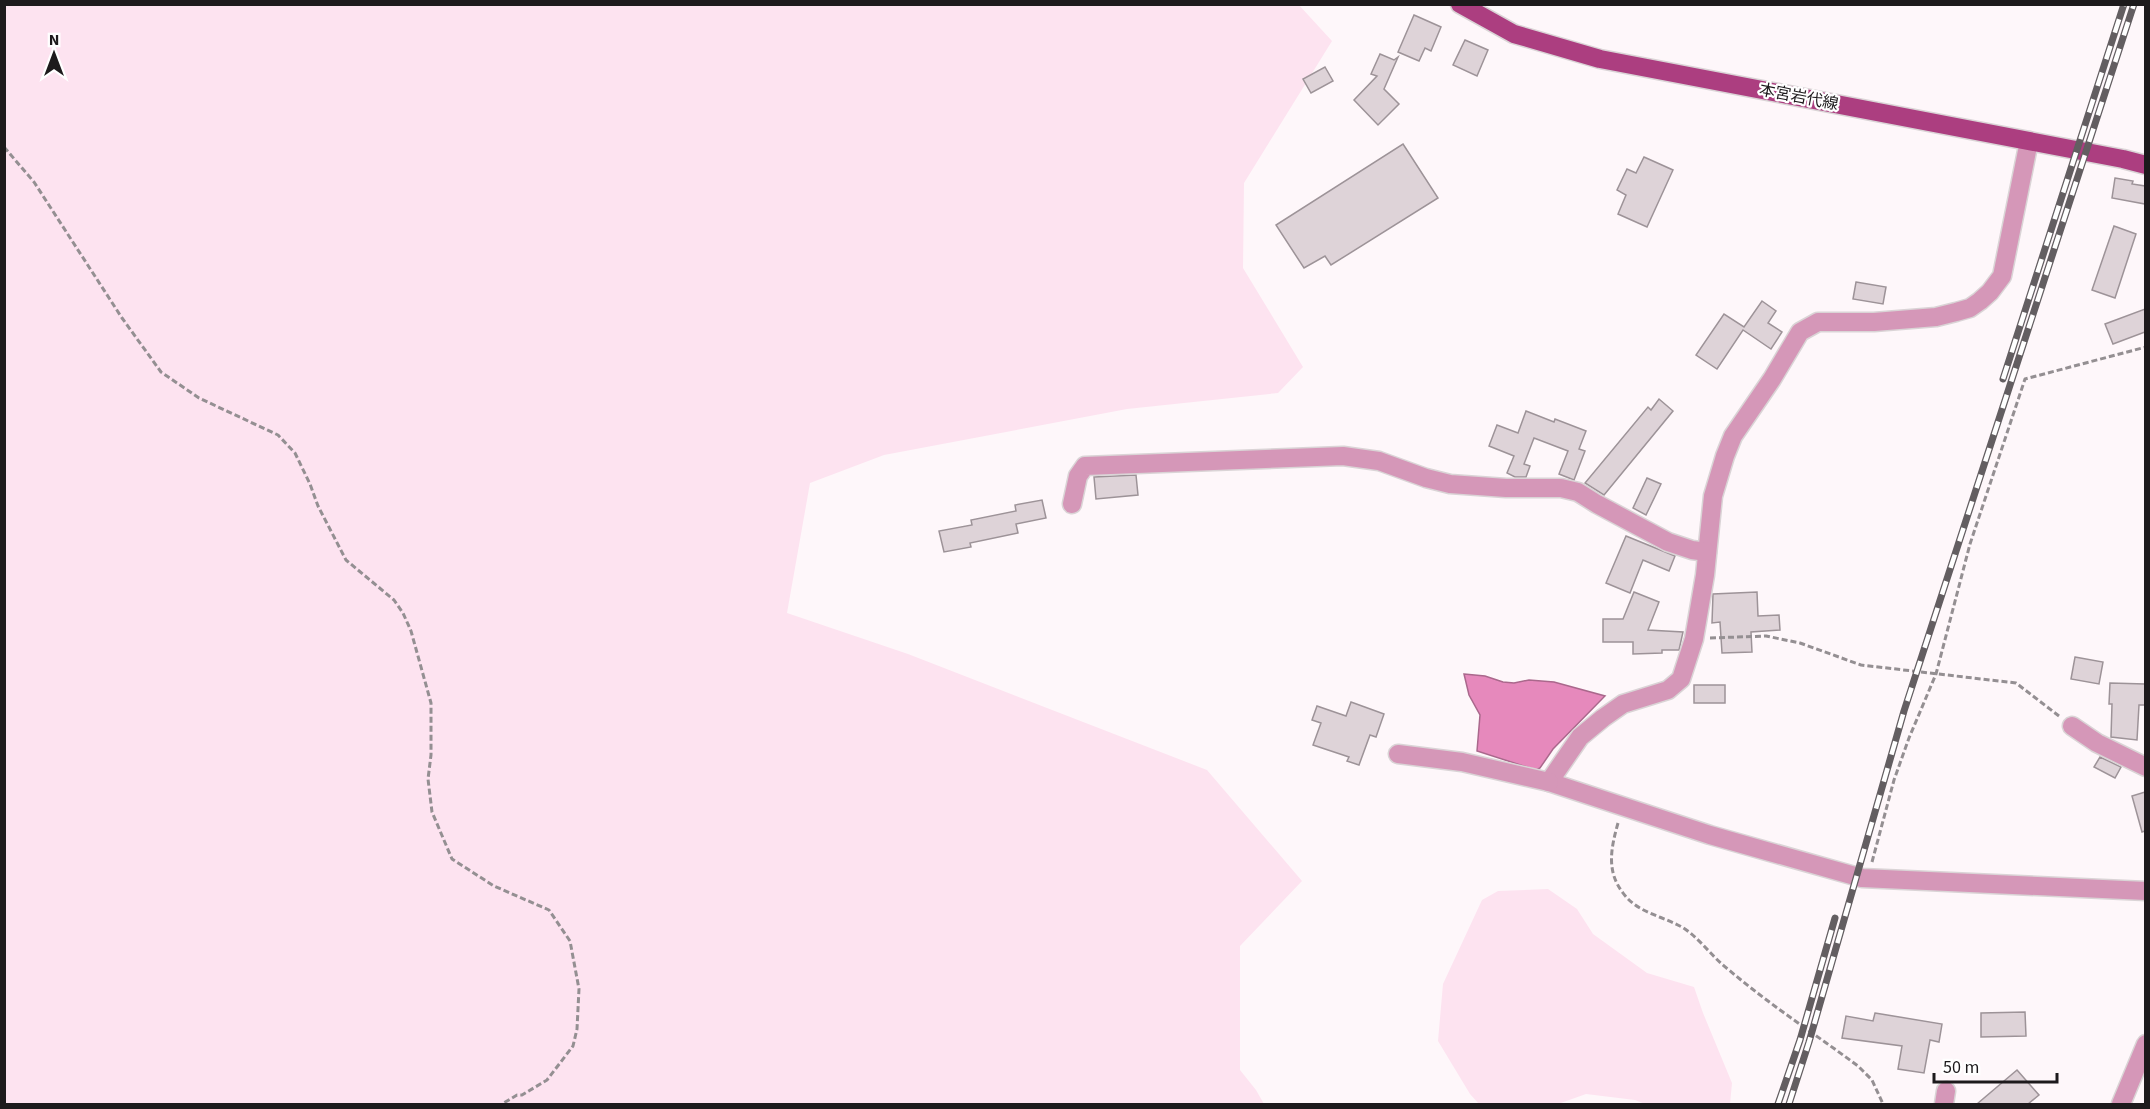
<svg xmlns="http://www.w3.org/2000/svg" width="2150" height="1109" font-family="'Source Sans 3','Noto Sans JP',sans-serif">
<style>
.green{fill:#fde3f0}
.water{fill:#e689bc;stroke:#aa688c;stroke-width:1.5}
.building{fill:#ded3d8;stroke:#9d9398;stroke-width:1.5}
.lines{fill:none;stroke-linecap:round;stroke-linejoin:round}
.minor-casing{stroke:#dad4d6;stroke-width:21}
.major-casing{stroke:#dad4d6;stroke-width:21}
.path{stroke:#948f92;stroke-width:3;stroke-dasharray:6 3;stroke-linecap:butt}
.minor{stroke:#d597b8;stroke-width:18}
.major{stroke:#ac3e80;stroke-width:18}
.rail-casing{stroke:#635e61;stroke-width:7}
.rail{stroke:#fff;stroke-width:4.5;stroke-dasharray:14;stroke-linecap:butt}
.labels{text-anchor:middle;stroke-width:4.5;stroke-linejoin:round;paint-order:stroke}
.street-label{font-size:16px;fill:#1d1a1c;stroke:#fff}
</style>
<rect width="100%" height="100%" fill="#fef7fa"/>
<!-- green -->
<g class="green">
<polygon points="1298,4 1332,41 1244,183 1243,268 1303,367 1278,393 1127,409 884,455 810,483 787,613 908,654 1207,770 1302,881 1240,946 1240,1070 1256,1090 1264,1104 5,1104 5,5"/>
<polygon points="1548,889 1577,909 1593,934 1647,973 1694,987 1703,1013 1732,1083 1730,1104 1645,1104 1635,1100 1586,1094 1558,1104 1479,1104 1470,1094 1438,1041 1443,984 1482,900 1498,891"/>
</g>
<!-- water -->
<polygon class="water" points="1464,674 1485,676 1503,682 1514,683 1529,680 1554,682 1605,696 1553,749 1540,768 1536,770 1477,751 1480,715 1469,695"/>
<!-- building -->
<g class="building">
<polygon points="1414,15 1441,27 1431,51 1425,48 1419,61 1398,52"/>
<polygon points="1465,40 1488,50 1477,76 1453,65"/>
<polygon points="1380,54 1394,60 1398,57 1384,89 1399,104 1378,125 1354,100 1377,76 1371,74"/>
<polygon points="1325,67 1333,81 1311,93 1303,79"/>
<polygon points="1403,144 1438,198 1331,265 1325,256 1304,268 1276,225"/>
<polygon points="1644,157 1673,170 1647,227 1618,214 1626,195 1617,190 1627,169 1636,173"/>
<polygon points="2115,178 2133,181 2132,184 2145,186 2145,204 2112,198"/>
<polygon points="2114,226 2136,234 2115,298 2092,290"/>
<polygon points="1856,282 1886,287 1883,304 1853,299"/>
<polygon points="1762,301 1776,311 1768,323 1782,332 1771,349 1743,330 1717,369 1696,355 1724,314 1744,327"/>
<polygon points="2145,309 2145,332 2113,344 2105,324"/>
<polygon points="1659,399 1673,411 1604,495 1585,483 1648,407 1651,410"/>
<polygon points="1526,411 1554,422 1555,419 1586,431 1579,449 1585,451 1574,480 1559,474 1568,451 1534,438 1524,464 1530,466 1526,477 1515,477 1507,473 1514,456 1489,446 1497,425 1518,433"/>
<polygon points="1136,475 1138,495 1096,499 1094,477"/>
<polygon points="1647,478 1661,484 1646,515 1633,508"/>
<polygon points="1042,500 1046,518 1016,524 1018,533 970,543 971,547 944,552 939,531 972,525 971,520 1016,511 1015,505"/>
<polygon points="1626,536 1675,556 1669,571 1643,560 1630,593 1606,583"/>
<polygon points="1634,592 1659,602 1648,630 1683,632 1679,650 1662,650 1662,653 1633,654 1633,642 1603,642 1603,619 1623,619"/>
<polygon points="1757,592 1758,616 1779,615 1780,630 1751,632 1752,652 1722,653 1720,622 1712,623 1713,594"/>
<polygon points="2075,657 2103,662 2099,684 2071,679"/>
<polygon points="2110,683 2145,684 2145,705 2139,705 2137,740 2111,737 2112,704 2109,704"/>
<rect x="1694" y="685" width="31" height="18"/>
<polygon points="1351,702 1384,714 1376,737 1370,735 1359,765 1347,761 1349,757 1313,745 1321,723 1312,720 1317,706 1346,716"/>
<polygon points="2100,757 2121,767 2115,778 2094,767"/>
<polygon points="2145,792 2145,831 2142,832 2132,796"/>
<polygon points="2025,1012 2026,1036 1981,1037 1981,1013"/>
<polygon points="1875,1013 1942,1024 1939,1042 1930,1040 1924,1073 1898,1069 1902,1046 1842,1038 1846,1016 1873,1021"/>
<polygon points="2017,1070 2039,1095 2028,1104 1977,1104"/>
</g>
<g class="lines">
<defs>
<g id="minor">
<polyline points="2029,141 2002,276 1990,292 1980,301 1970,308 1956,312 1936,317 1874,322 1818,322 1800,332 1772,379 1733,436 1725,456 1713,496 1705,575 1694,639 1681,679 1668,690 1623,704 1603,718 1580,737 1549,782 1710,835 1862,878 2146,891"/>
<polyline points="1072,504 1078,476 1085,466 1343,456 1379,461 1426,478 1450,484 1506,488 1561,488 1578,492 1597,504 1668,542 1692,550 1707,552"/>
<polyline points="2072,726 2097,743 2146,767"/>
<polyline points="1398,754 1462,762 1549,782"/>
<polyline points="1944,1104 1946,1091"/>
<polyline points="2121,1104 2146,1044"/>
</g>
<polyline id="major" points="1460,4 1514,34 1600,59 2123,159 2146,165"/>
</defs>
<!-- minor casing -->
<use href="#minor" class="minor-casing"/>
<!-- major casing -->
<use href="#major" class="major-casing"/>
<!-- path -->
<g class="path">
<polyline points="4,147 34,182 122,318 161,372 199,398 278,435 295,453 310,484 318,506 346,560 394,600 403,613 411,631 431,703 431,755 428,779 432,812 452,859 494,886 549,910 570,941 579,989 577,1029 573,1046 547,1080 522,1095 517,1095 502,1104"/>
<polyline points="1710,638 1766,636 1800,643 1861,665 2016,683 2059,716"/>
<path d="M1618,823C1611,848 1606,871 1623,893C1638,914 1665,916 1685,929C1702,941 1713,958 1729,970C1770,1005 1815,1034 1858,1066L1872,1080L1883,1104"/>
<polyline points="1872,862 1894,780 1909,738 1936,674 1970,544 2025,379 2146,347"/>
</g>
<!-- minor -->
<use href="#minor" class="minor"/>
<!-- major -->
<use href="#major" class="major"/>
<defs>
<g id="rail">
<polyline points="2003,379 2124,4"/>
<polyline points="1778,1104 1800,1040 1835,918"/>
<polyline points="1789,1104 1809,1042 1904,711 2134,4"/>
</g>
</defs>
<!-- rail casing -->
<use href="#rail" class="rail-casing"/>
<!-- rail -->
<use href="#rail" class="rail"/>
</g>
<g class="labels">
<!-- street labels -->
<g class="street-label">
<text transform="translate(1799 96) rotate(11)" y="6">本宮岩代線</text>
</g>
</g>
<!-- border -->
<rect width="2150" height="1109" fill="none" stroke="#1d1a1c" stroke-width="12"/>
<!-- north arrow -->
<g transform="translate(54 54)" stroke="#ffffff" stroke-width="4.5" paint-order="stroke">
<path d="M0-4.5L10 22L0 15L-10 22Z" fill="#1d1a1c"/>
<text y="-9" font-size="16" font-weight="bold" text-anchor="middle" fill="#1d1a1c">N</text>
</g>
<!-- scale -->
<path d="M1934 1073v9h123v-9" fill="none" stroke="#1d1a1c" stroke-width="3"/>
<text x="1943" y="1073" font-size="18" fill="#1d1a1c" stroke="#ffffff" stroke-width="4.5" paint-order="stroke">50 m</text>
</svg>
